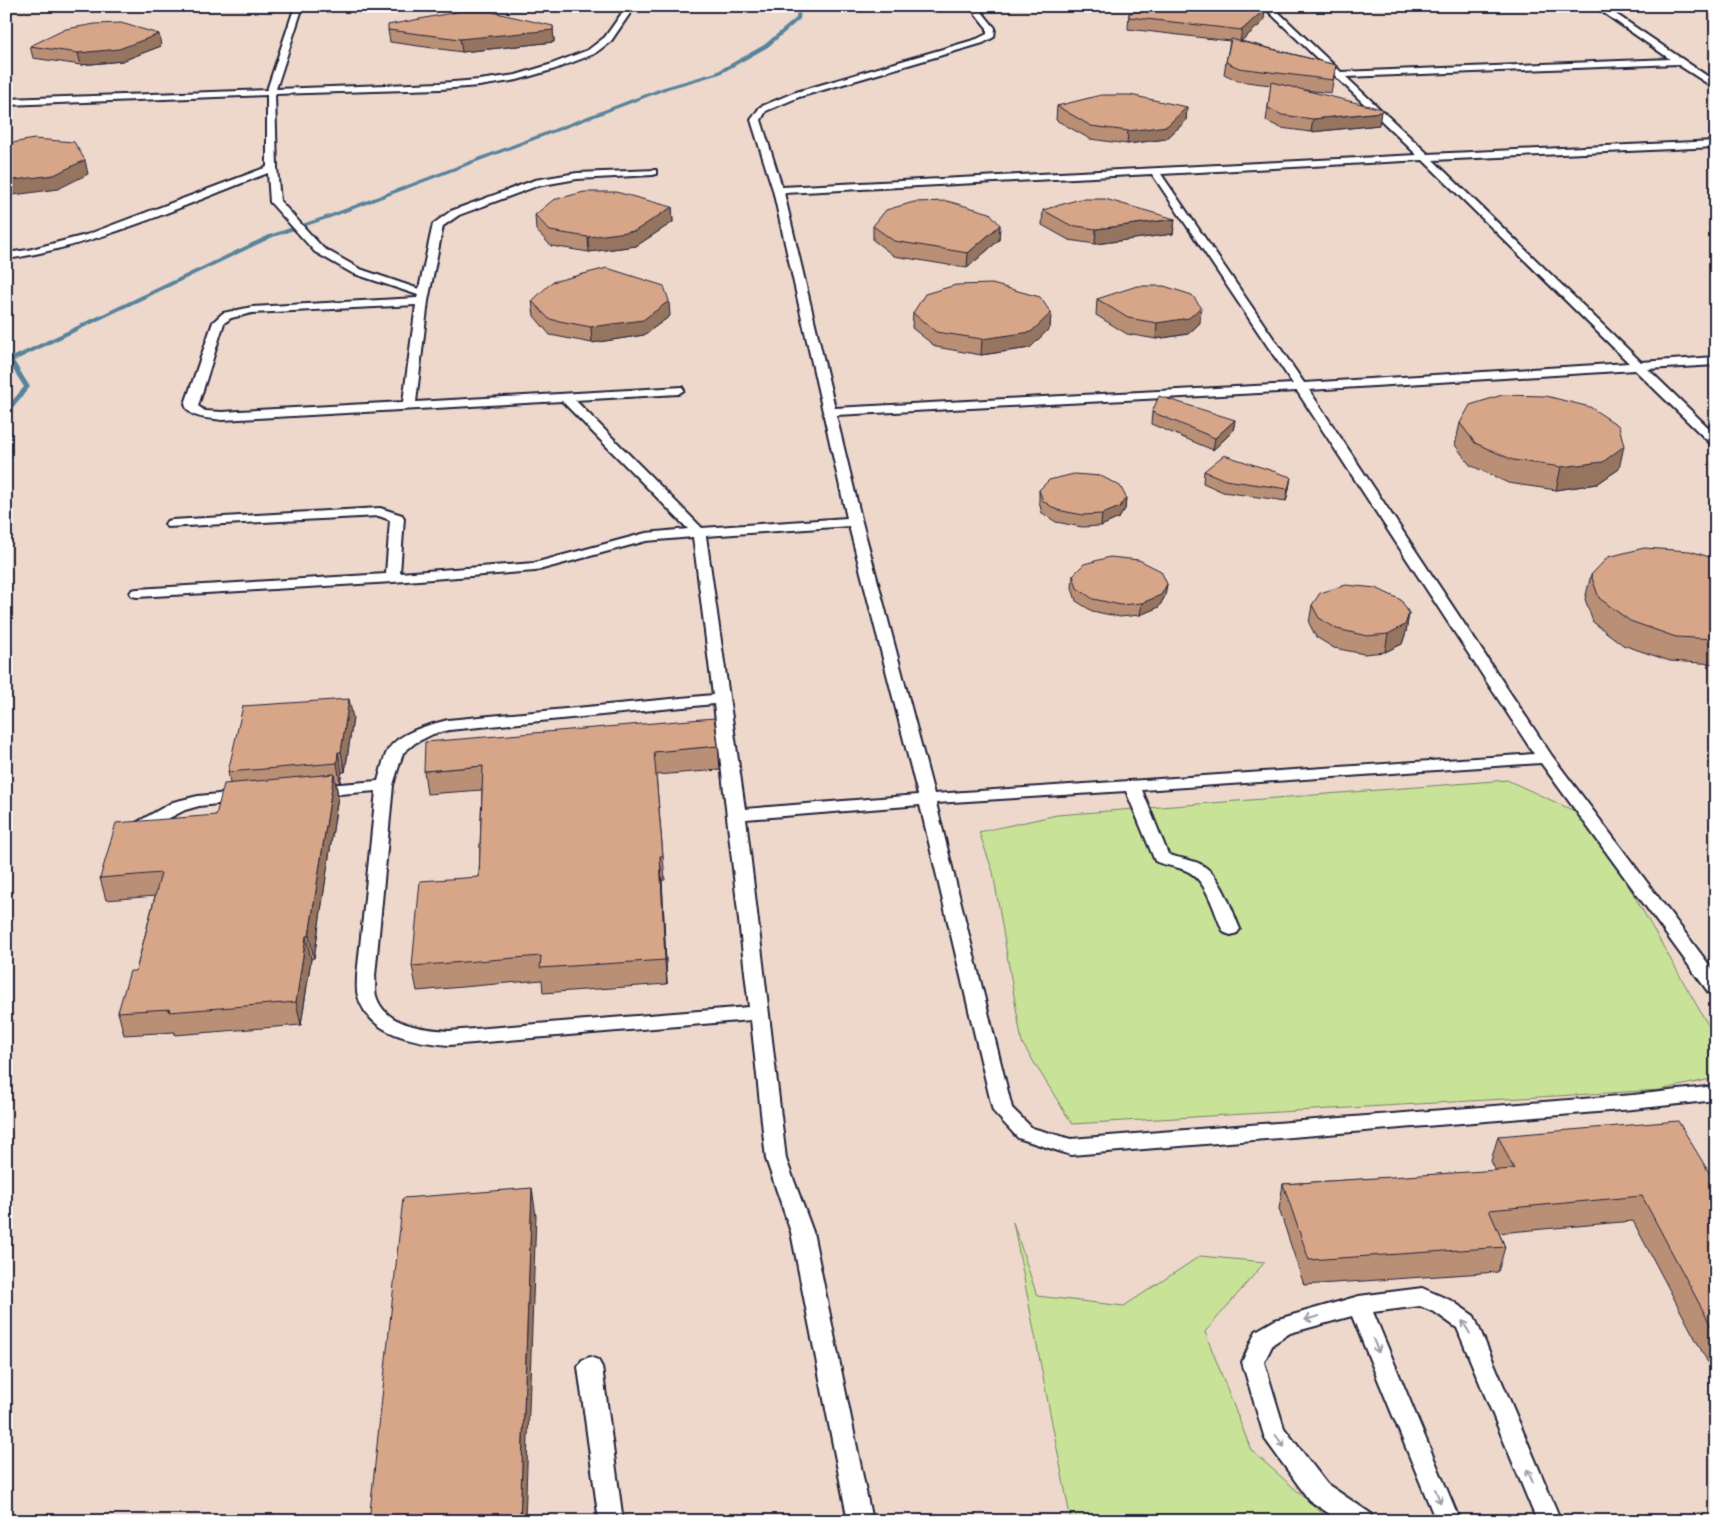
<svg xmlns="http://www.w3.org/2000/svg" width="1722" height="1527" font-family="Mynerve,sans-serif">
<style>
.built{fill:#edd8cb}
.green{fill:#c8e298;stroke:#75826a}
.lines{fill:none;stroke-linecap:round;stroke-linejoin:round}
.stream{fill:#59839d;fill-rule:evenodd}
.lane-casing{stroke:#22223b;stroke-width:4}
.lane{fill:#fff;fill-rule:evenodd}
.wall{fill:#b98f76;stroke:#22223b}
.shaded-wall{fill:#967460;stroke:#22223b}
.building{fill:#d7a689;stroke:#22223b}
.oneway{stroke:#9c9ca7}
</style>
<rect width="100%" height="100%" fill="#f7ede7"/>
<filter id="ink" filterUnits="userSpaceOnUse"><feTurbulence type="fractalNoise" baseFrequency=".02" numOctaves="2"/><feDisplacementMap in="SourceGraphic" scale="10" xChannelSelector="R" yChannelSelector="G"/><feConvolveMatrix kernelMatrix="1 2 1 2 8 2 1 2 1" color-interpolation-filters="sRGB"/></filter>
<g filter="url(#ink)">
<!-- built -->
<rect class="built" x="6" y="6" width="1710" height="1515"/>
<!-- green -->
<g class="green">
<polygon points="1507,780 1590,818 1716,1039 1716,1078 1660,1090 1072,1124 1022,1043 993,872 979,832 1057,815"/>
<polygon points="1013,1222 1037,1296 1124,1306 1200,1256 1265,1262 1205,1332 1251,1450 1331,1521 1071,1521"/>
</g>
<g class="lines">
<!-- stream -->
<polygon class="stream" points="797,6 801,6 800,19 768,47 720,74 668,89 330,218 273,237 14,361 30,387 8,413 6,414 6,408 24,387 7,360 8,359 269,235 326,216 664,87 716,72 764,45 796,18"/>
<defs>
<g id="lane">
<path d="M295,6H303L276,89L440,83L479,80L516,75L549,65L588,50L605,37L627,6H635L611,41L594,54L555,69L517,80L479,86L440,89L275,94L277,168L280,201L323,248L360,269L419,289L433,224L451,211L535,180L577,173L656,170V174L653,175L577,179L537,186L459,215L443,226L428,301L416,402L682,387L684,390L678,394L575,400L702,528L847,518L773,190L751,120L760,107L793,93L977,39L987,34V28L974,12L976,6H984L982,12L995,28L994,37L983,43L799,97L766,111L761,120L782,187L1417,155L1263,6H1272L1341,72L1670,59L1594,6H1604L1716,82V89L1677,64L1346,77L1428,154L1716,141V147L1433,160L1641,362L1716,357V365L1648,369L1716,435V446L1712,445L1635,370L1309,390L1552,756L1716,974V994L1709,993L1541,763L1142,790L1168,854C1179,859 1192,859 1202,865C1222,877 1231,908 1240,929L1237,933L1231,935L1225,933L1222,929C1214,911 1207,882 1189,872C1178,866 1165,866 1155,861L1126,791L936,803L1012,1108L1032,1128L1071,1139L1633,1095L1716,1086V1100L1633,1109L1071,1155L1018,1138L993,1111L920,805L746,819L786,1159L813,1232L872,1521H848L791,1232L766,1159L751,1020L449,1045C414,1042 369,1035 358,996C356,990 357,982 357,976L376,791L315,796L309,795L307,791L309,787L315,786L378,781C381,771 383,759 388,750C399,732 429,725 448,720L713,695L693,537L646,541L535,571L393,582L137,597L132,596L130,593L132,590L137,589L386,574L390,520L379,516L167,527L165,524L167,521L172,520L380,508L402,515L404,518L400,573L534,563L646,533L688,529L562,401L222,420C209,418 189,419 185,404L213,322L223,313L252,307L417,298L418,295L352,273L315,252L270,202L268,173C184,205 95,247 6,259V253L28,250L86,235L267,167V95L6,105V99L267,90ZM1423,160L1629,363L1304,383L1161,174ZM1152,174L1293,384L835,408L784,193ZM416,305L403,402L222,412L205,411L198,406L224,323L231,318L252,313ZM1297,391L1534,754L934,794L862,522L836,415ZM849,526L918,795L745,809L706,536ZM714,704L749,1007L449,1031C423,1029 385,1026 376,996C374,989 376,982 375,976L393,785L403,753L415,743L433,734L449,730Z"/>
<polygon points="240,792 246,793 248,797 246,801 199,806 185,810 140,833 134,832 132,828 134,824 173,802 198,796"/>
<polygon points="1422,1288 1452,1301 1474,1316 1561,1521 1537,1521 1457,1328 1436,1313 1420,1306 1373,1312 1460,1521 1436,1521 1352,1316 1290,1333 1273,1344 1264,1362 1284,1428 1327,1484 1370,1513 1373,1521 1340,1521 1309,1500 1265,1439 1242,1362 1256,1331 1275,1320 1359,1296"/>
<polygon points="590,1357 598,1360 602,1367 623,1521 599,1521 578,1367 582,1360"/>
</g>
</defs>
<!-- lane casing -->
<use href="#lane" class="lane-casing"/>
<!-- lane -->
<use href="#lane" class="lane"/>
</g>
<!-- wall -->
<g class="wall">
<polygon points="1700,6 1716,6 1716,8"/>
<polygon points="1129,13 1264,21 1241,41 1336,65 1331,93 1304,90 1379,125 1311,132 1281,128 1266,121 1271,85 1238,81 1224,74 1226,62 1230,41 1128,29"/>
<polygon points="388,30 554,38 554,42 462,52 390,42"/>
<polygon points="30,46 161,46 122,61 81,65 33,58"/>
<polygon points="1057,106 1187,107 1186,121 1166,139 1127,144 1090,139 1056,120"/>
<polygon points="672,207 673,222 636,246 589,252 551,246 536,230 535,215"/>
<polygon points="1043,210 1175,219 1173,234 1095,244 1069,240 1042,225"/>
<polygon points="1000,225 999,240 967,268 894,256 873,240 873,226"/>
<polygon points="1097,299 1200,323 1188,334 1156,339 1127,334 1096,315"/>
<polygon points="532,301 670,316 644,335 592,343 550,335 534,316"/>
<polygon points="913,313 1051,313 1050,328 1030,348 981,355 936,347 912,328"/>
<polygon points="1152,412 1235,420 1233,431 1213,450 1151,424"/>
<polygon points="1460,423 1619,469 1597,484 1556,490 1508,483 1470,465 1455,445"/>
<polygon points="1204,471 1291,477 1286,501 1223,492 1203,483"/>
<polygon points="1039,490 1126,497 1125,509 1119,518 1101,526 1082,527 1056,522 1042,513 1039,502"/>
<polygon points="1716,559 1716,664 1670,661 1623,645 1593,622 1585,599 1591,575"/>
<polygon points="1073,575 1167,584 1165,596 1159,607 1140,615 1120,617 1092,611 1076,601 1072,588"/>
<polygon points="1312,605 1409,613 1406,632 1402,644 1385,652 1364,654 1334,648 1316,637 1309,623"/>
<polygon points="353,718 345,772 342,772 340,782 336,783 338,796 314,958 311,959 301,1025 175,1035 175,1032 124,1035 118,1012 136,971 155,896 106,900 100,878 216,815 230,783 228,772"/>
<polygon points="718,746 720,770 656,775 665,880 662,880 667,984 543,993 542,980 417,991 412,966 479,877 482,790 427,794 424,771"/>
<polygon points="1498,1136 1716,1184 1716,1378 1633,1221 1499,1233 1505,1247 1498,1272 1304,1285 1279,1209 1283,1184 1496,1171 1491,1161"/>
</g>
<!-- shaded-wall -->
<g class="shaded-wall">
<polygon points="1265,9 1264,21 1240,42 1242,30"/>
<polygon points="553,26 554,42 462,52 460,39"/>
<polygon points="159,34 161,46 122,61 81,65 78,53"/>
<polygon points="1187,107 1186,121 1166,139 1127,144 1128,131"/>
<polygon points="1381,112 1379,125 1311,132 1313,119"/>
<polygon points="85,160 88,174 58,189 6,196 6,181"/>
<polygon points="672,207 673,222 636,246 589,252 588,237"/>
<polygon points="1175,219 1173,234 1095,244 1096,229"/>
<polygon points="1000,225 999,240 967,268 968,253"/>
<polygon points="669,301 670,316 644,335 592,343 591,327"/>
<polygon points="1201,307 1200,323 1188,334 1156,339 1157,323"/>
<polygon points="1051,313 1050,328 1030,348 981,355 982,339"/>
<polygon points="1235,420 1233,431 1213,450 1215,438"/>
<polygon points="1624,446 1619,469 1597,484 1556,490 1561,467"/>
<polygon points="1291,477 1289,489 1286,501 1288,489"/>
<polygon points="1126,497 1125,509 1119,518 1101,526 1102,514"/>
<polygon points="1167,584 1165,596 1159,607 1140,615 1142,603"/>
<polygon points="1409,613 1406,632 1402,644 1385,652 1388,634"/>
<polygon points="349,699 353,718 345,772 341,752"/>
<polygon points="338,752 342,772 340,782 337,763"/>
<polygon points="334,774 338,796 314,958 309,936"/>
<polygon points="660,856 662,880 667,984 665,960"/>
<polygon points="306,936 311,959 301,1025 296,1002"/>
<polygon points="532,1188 536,1216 525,1521 520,1521"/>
</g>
<!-- building -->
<g class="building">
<polygon points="1160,6 1251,6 1265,9 1242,30 1129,17 1129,13"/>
<polygon points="462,11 488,11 553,26 553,30 460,39 388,30 388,25"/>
<polygon points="121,23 159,34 119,49 78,53 30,46 66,29 95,24"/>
<polygon points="1231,39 1336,65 1333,80 1239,68 1226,62"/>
<polygon points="1271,82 1382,109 1381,112 1313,119 1282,115 1268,108"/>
<polygon points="1101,95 1130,95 1187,107 1167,126 1128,131 1091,126 1057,106"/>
<polygon points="34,139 74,142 85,160 54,175 6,181 6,144"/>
<polygon points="584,192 616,192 672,207 635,231 588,237 550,231 535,215 553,200"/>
<polygon points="1080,199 1105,199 1175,219 1096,229 1070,225 1043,210"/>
<polygon points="947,201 990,213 1000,225 968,253 894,241 873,226 886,210 914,202"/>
<polygon points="607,268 664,286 669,301 643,320 591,327 549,319 532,301 552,282"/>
<polygon points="992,284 1040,297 1051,313 1031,332 982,339 936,332 913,313 925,294 956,285"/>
<polygon points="1137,286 1164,286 1192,295 1201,307 1189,318 1157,323 1128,318 1097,299"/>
<polygon points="1502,395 1546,396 1590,407 1619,426 1624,446 1603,462 1561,467 1513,460 1475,443 1460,423 1470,405"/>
<polygon points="1159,396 1235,420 1215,438 1152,412"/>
<polygon points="1224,455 1291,477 1288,489 1225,480 1204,471"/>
<polygon points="1074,474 1101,476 1120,486 1126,497 1120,507 1102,514 1083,515 1057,510 1043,501 1039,490 1049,480"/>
<polygon points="1644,548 1690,551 1716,559 1716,639 1676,637 1630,621 1599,598 1591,575 1608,557"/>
<polygon points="1110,557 1139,560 1161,571 1167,584 1161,595 1142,603 1121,605 1093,599 1077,588 1073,575 1084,564"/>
<polygon points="1346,585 1376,588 1401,600 1409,613 1405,625 1388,634 1367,636 1337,629 1319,618 1312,605 1320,593"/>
<polygon points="349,699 341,752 338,752 337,763 228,772 243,706"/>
<polygon points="714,718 718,746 654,752 663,856 660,856 665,960 540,968 541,956 412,966 420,881 479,877 483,766 424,771 425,742"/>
<polygon points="334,774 309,936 306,936 296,1002 169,1012 170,1009 118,1012 130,971 136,971 161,873 100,878 116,823 216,815 224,784"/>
<polygon points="1678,1121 1716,1184 1716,1335 1642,1196 1489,1210 1505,1247 1309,1260 1283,1184 1514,1169 1498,1136"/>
<polygon points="532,1188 520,1521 369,1521 403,1198"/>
</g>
<!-- one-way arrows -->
<defs><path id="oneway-shaft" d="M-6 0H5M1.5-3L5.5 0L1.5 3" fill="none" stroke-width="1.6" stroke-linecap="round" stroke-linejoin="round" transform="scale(1.25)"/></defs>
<g class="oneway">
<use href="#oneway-shaft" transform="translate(1312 1318) rotate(164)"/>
<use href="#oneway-shaft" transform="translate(1466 1327) rotate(-121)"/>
<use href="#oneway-shaft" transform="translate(1376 1346) rotate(68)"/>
<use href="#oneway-shaft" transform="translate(1280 1441) rotate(53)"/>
<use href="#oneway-shaft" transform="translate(1530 1476) rotate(-113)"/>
<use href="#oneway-shaft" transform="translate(1438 1496) rotate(68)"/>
</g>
</g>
<!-- margin -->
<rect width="1722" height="1527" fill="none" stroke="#fff" stroke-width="25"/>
<rect x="12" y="12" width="1697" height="1502" fill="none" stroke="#22223b" stroke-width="2" filter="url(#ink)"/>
</svg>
